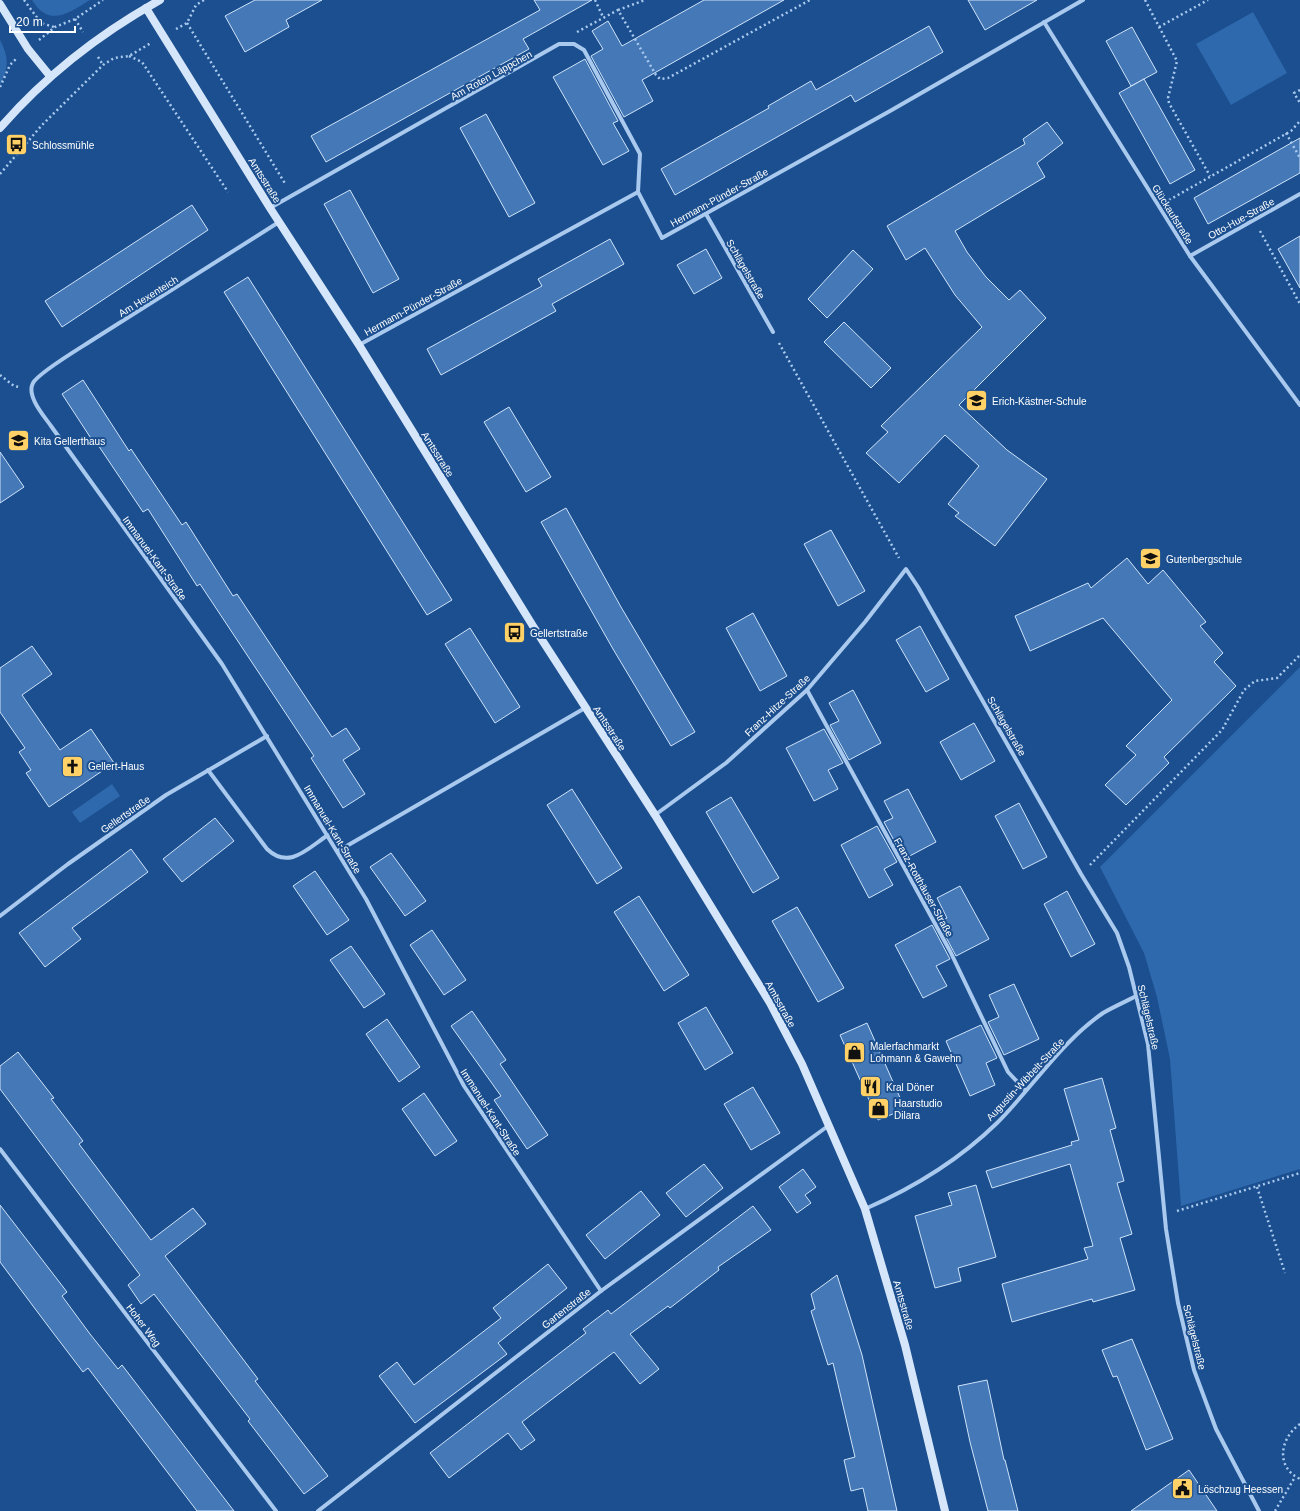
<svg xmlns="http://www.w3.org/2000/svg" width="1300" height="1511" font-family="Arial,sans-serif">
<style>
.green{fill:#2e69ad}
.building{fill:#4478b7;stroke:#cfe3fa}
.lines{fill:none;stroke-linecap:round;stroke-linejoin:round}
.path{stroke:#a9c9ee;stroke-width:2.5;stroke-dasharray:2 3;stroke-linecap:butt}
.street{stroke:#a9c9ee;stroke-width:4}
.secondary{stroke:#d6e6fa;stroke-width:8}
.labels{text-anchor:middle;stroke-width:4;stroke-linejoin:round;paint-order:stroke}
.street-label{font-size:10px;fill:#fff;stroke:#1b4f8f}
.poi-label{font-size:10px;fill:#fff;stroke:#1b4f8f;text-anchor:start}
</style>
<rect width="100%" height="100%" fill="#1b4f8f"/>
<!-- green -->
<g class="green">
<path d="M32,0H90C69,13 49,28 32,0Z"/>
<polygon points="1253,12 1287,73 1231,105 1196,44"/>
<path d="M0,40C9,57 9,68 0,85Z"/>
<polygon points="1300,667 1300,1169 1181,1206 1170,1059 1157,997 1144,953 1100,867"/>
<polygon points="112,784 120,796 80,823 72,812"/>
</g>
<!-- building -->
<g class="building">
<polygon points="255,0 322,0 286,20 289,27 245,52 225,16"/>
<polygon points="534,0 592,0 523,39 529,49 326,162 311,136 540,10"/>
<polygon points="704,0 784,0 642,80 653,101 624,117 591,56 603,49 592,31 608,21 622,46"/>
<polygon points="968,0 1037,0 985,30"/>
<polygon points="929,26 943,52 855,102 851,95 675,195 661,169 769,108 768,106 811,81 816,90"/>
<polygon points="1132,27 1157,72 1131,86 1106,41"/>
<polygon points="585,59 618,121 613,123 629,151 603,165 553,77"/>
<polygon points="1144,79 1195,170 1170,184 1119,93"/>
<polygon points="486,114 535,203 509,217 460,128"/>
<polygon points="1047,122 1063,143 1037,163 1045,177 955,231 967,252 986,277 1009,300 1020,290 1046,318 959,405 1007,450 1047,479 995,546 955,516 959,513 948,504 979,466 945,435 899,483 866,453 888,432 881,426 982,327 955,295 925,248 906,260 887,226 1025,144 1023,139"/>
<polygon points="1300,138 1300,173 1208,224 1194,198"/>
<polygon points="350,190 399,279 373,293 324,204"/>
<polygon points="192,205 208,230 62,327 45,301"/>
<polygon points="1300,236 1300,288 1278,249"/>
<polygon points="610,239 624,264 552,304 556,311 441,375 427,349 542,286 538,279"/>
<polygon points="706,249 722,278 694,294 677,265"/>
<polygon points="853,250 873,269 827,318 808,299"/>
<polygon points="248,277 452,600 427,615 224,292"/>
<polygon points="844,322 891,368 871,388 824,342"/>
<polygon points="83,380 129,451 131,449 182,525 186,522 233,596 237,594 332,737 346,728 360,749 343,760 365,794 343,808 311,758 314,756 200,584 197,586 148,509 143,512 96,442 94,443 62,394"/>
<polygon points="509,407 551,477 526,492 484,422"/>
<polygon points="0,452 24,487 0,503"/>
<polygon points="566,508 621,607 695,732 671,746 613,649 541,522"/>
<polygon points="831,530 865,591 838,606 804,544"/>
<polygon points="1127,558 1148,584 1163,570 1206,622 1200,626 1223,653 1214,662 1236,686 1164,757 1169,763 1126,805 1105,785 1136,755 1126,746 1172,700 1103,618 1030,651 1015,616 1088,583 1091,588"/>
<polygon points="753,613 787,676 760,691 726,628"/>
<polygon points="920,626 949,679 926,692 896,640"/>
<polygon points="470,628 520,707 495,723 445,644"/>
<polygon points="32,646 52,674 22,695 60,750 91,729 114,763 49,807 26,773 31,770 19,752 25,748 0,712 0,668"/>
<polygon points="853,690 881,743 849,760 830,725 839,721 829,703"/>
<polygon points="974,723 995,761 961,780 940,742"/>
<polygon points="824,729 843,763 828,770 838,789 814,801 786,748"/>
<polygon points="572,789 622,868 597,884 547,805"/>
<polygon points="908,789 936,842 904,859 884,822 893,818 884,801"/>
<polygon points="731,797 779,878 753,893 706,812"/>
<polygon points="1019,803 1047,857 1023,869 995,816"/>
<polygon points="215,818 234,841 182,882 163,859"/>
<polygon points="877,826 897,862 884,869 893,885 869,898 841,845"/>
<polygon points="131,849 148,872 72,928 81,939 45,967 19,933"/>
<polygon points="391,853 426,901 405,916 370,867"/>
<polygon points="315,871 349,920 327,935 293,886"/>
<polygon points="960,886 989,939 956,956 938,922 947,918 937,898"/>
<polygon points="1067,891 1095,944 1071,957 1044,904"/>
<polygon points="639,896 689,975 664,991 614,912"/>
<polygon points="797,907 844,988 818,1002 772,921"/>
<polygon points="932,925 950,959 936,966 947,986 923,998 895,945"/>
<polygon points="432,930 466,980 444,995 410,945"/>
<polygon points="351,946 385,994 364,1008 330,960"/>
<polygon points="1014,984 1039,1039 1004,1055 988,1022 999,1017 989,995"/>
<polygon points="706,1007 733,1053 705,1070 678,1023"/>
<polygon points="472,1011 506,1060 500,1064 548,1135 527,1149 494,1100 501,1096 451,1026"/>
<polygon points="387,1019 420,1067 399,1082 366,1034"/>
<polygon points="867,1023 905,1109 878,1120 840,1035"/>
<polygon points="981,1025 997,1058 986,1063 995,1085 970,1096 946,1041"/>
<polygon points="18,1052 54,1098 51,1099 83,1141 79,1144 151,1240 193,1208 206,1224 165,1256 258,1379 255,1381 328,1476 304,1494 248,1421 250,1419 154,1294 141,1304 128,1285 140,1275 0,1089 0,1066"/>
<polygon points="1102,1078 1116,1128 1110,1130 1124,1181 1117,1183 1132,1234 1120,1238 1135,1290 1093,1302 1092,1299 1012,1322 1002,1284 1088,1259 1084,1248 1093,1246 1070,1164 992,1188 986,1171 1072,1145 1071,1142 1079,1140 1064,1089"/>
<polygon points="753,1087 780,1133 751,1150 724,1104"/>
<polygon points="424,1093 457,1141 435,1156 402,1109"/>
<polygon points="704,1164 723,1188 686,1217 666,1193"/>
<polygon points="803,1169 816,1187 805,1195 811,1203 797,1213 779,1187"/>
<polygon points="976,1185 996,1257 958,1268 961,1281 935,1288 915,1216 952,1205 948,1193"/>
<polygon points="641,1191 660,1215 605,1259 586,1235"/>
<polygon points="0,1205 67,1292 62,1296 90,1334 118,1369 122,1365 234,1511 197,1511 88,1368 83,1372 51,1330 0,1262"/>
<polygon points="753,1206 771,1230 718,1267 719,1270 670,1308 668,1306 630,1334 659,1369 640,1384 614,1352 522,1422 535,1440 521,1450 508,1433 449,1478 430,1453 586,1333 583,1329 608,1310 611,1314"/>
<polygon points="548,1264 567,1288 498,1343 507,1354 415,1423 379,1376 397,1362 414,1385 501,1318 493,1308"/>
<polygon points="837,1275 862,1355 897,1511 868,1511 863,1488 851,1491 844,1460 855,1457 833,1363 828,1365 811,1311 815,1309 811,1294"/>
<polygon points="1132,1339 1173,1439 1146,1450 1117,1376 1113,1377 1102,1350"/>
<polygon points="987,1380 1004,1460 1005,1460 1018,1511 988,1511 970,1442 958,1386"/>
<polygon points="1189,1470 1217,1511 1131,1511"/>
</g>
<g class="lines">
<!-- path -->
<g class="path">
<polyline points="24,0 41,23 54,27"/>
<polyline points="595,0 603,17"/>
<polyline points="1145,0 1177,61 1168,98 1169,103 1210,176"/>
<polyline points="618,10 645,0"/>
<polyline points="75,19 83,32"/>
<polyline points="187,23 286,185"/>
<polyline points="1159,27 1208,0"/>
<polyline points="176,29 187,23 196,5 204,0"/>
<polyline points="577,32 618,10 656,75 660,79 668,78 810,0"/>
<polyline points="39,40 55,27 75,19 103,0"/>
<polyline points="129,56 142,62 228,192"/>
<polyline points="98,57 103,65"/>
<polyline points="0,87 10,65 16,59"/>
<polyline points="1300,90 1294,93 1300,103"/>
<polyline points="1286,133 1300,158"/>
<polyline points="0,174 42,125 103,65 114,58 129,56 151,43"/>
<polyline points="1169,200 1291,131 1300,121"/>
<polyline points="1260,231 1300,304"/>
<polyline points="779,343 899,558"/>
<polyline points="0,375 14,386 19,387"/>
<polyline points="1090,865 1222,730 1244,690 1255,681 1277,678 1300,655"/>
<polyline points="1257,1187 1285,1273"/>
<polyline points="1177,1211 1300,1173"/>
<path d="M1300,1424C1280,1438 1275,1467 1300,1479"/>
<polyline points="1275,1511 1295,1477"/>
</g>
<!-- street -->
<g class="street">
<polyline points="1044,22 1190,256 1300,405"/>
<polyline points="270,208 559,44 574,44 584,50 640,154 638,192"/>
<polyline points="706,214 773,332"/>
<path d="M279,222C218,261 156,300 94,339C82,347 39,372 33,383C26,396 44,416 51,426L222,664L366,899L464,1086L601,1291"/>
<polyline points="1190,256 1300,194"/>
<polyline points="359,345 638,192 662,238 890,111 1083,0"/>
<polyline points="807,690 950,951 1008,1072 1025,1090"/>
<path d="M208,770L267,849C289,870 307,849 328,835"/>
<polyline points="655,815 726,763 807,690 865,622 906,569 918,587 1081,874 1117,933 1129,967 1148,1044 1166,1229 1178,1303 1194,1370 1216,1429 1259,1511"/>
<polyline points="338,851 585,708"/>
<polyline points="0,916 68,864 166,795 267,736"/>
<polyline points="0,1149 276,1511"/>
<path d="M865,1209C913,1188 960,1159 997,1123C1033,1087 1061,1042 1103,1013C1113,1007 1125,1002 1136,996"/>
<polyline points="318,1511 601,1291 828,1126"/>
</g>
<!-- secondary -->
<g class="secondary">
<polyline points="0,4 28,49 50,76"/>
<polyline points="146,8 270,208 359,345 533,626 655,815 770,1003 802,1064 865,1209 905,1345 945,1511"/>
<path d="M0,128C46,75 99,34 160,0"/>
</g>
</g>
<!-- icons -->
<defs>
<symbol id="bus-square" viewBox="-11 -11 22 22"><rect x="-9" y="-9" width="18" height="18" rx="4" fill="#ffd166" stroke="#1b4f8f"/><path d="M-5-6H5V4H4V6H2V4H-2V6H-4V4H-5ZM-3.5-4V0h7V-4ZM-3.5 1.2v1.5H-2V1.2ZM2 1.2v1.5H3.5V1.2Z" fill="#111"/></symbol>
<symbol id="school-square" viewBox="-11 -11 22 22"><rect x="-9" y="-9" width="18" height="18" rx="4" fill="#ffd166" stroke="#1b4f8f"/><path d="M0-5L7-2L0 1L-7-2ZM-4 1L0 2.5L4 1V4Q0 6-4 4Z" fill="#111"/></symbol>
<symbol id="church-square" viewBox="-11 -11 22 22"><rect x="-9" y="-9" width="18" height="18" rx="4" fill="#ffd166" stroke="#1b4f8f"/><path d="M-1.2-6h2.4v3.5h3.3v2.4h-3.3V6h-2.4V-.1h-3.3v-2.4h3.3Z" fill="#111"/></symbol>
<symbol id="shop-square" viewBox="-11 -11 22 22"><rect x="-9" y="-9" width="18" height="18" rx="4" fill="#ffd166" stroke="#1b4f8f"/><path d="M-5-2.5h2.3a2.7 3.5 0 0 1 5.4 0H5L5.5 6h-11ZM-1.5-2.5h3a1.5 2.3 0 0 0-3 0Z" fill="#111"/></symbol>
<symbol id="restaurant-square" viewBox="-11 -11 22 22"><rect x="-9" y="-9" width="18" height="18" rx="4" fill="#ffd166" stroke="#1b4f8f"/><path d="M-5-6h1v4h1v-4h1v4h1v-4h1v5L-1.5 .5V6h-2V.5L-5-1ZM5-6V6H3V1.5H1.5Q1.5-4 5-6Z" fill="#111"/></symbol>
<symbol id="civic-square" viewBox="-11 -11 22 22"><rect x="-9" y="-9" width="18" height="18" rx="4" fill="#ffd166" stroke="#1b4f8f"/><path d="M-.6-6.5H3V-4.5H.6V-3L4-1V1h2V6H-6V1h2V-1L-.6-3ZM-1.2 2.5V6h2.4V2.5Z" fill="#111"/></symbol>
</defs>
<g fill-rule="evenodd">
<use href="#bus-square" x="4" y="132" width="25" height="25"/>
<use href="#school-square" x="964" y="388" width="25" height="25"/>
<use href="#school-square" x="6" y="428" width="25" height="25"/>
<use href="#school-square" x="1138" y="546" width="25" height="25"/>
<use href="#bus-square" x="502" y="620" width="25" height="25"/>
<use href="#church-square" x="60" y="754" width="25" height="25"/>
<use href="#shop-square" x="842" y="1040" width="25" height="25"/>
<use href="#restaurant-square" x="858" y="1074" width="25" height="25"/>
<use href="#shop-square" x="866" y="1096" width="25" height="25"/>
<use href="#civic-square" x="1170" y="1476" width="25" height="25"/>
</g>
<g class="labels">
<!-- street labels -->
<g class="street-label">
<text transform="translate(491 75) rotate(-29)" y="4">Am Roten Läppchen</text>
<text transform="translate(265 180) rotate(58)" y="4">Amtsstraße</text>
<text transform="translate(719 197) rotate(-29)" y="4">Hermann-Pünder-Straße</text>
<text transform="translate(1173 214) rotate(58)" y="4">Glückaufstraße</text>
<text transform="translate(1241 218) rotate(-29)" y="4">Otto-Hue-Straße</text>
<text transform="translate(746 269) rotate(60)" y="4">Schlägelstraße</text>
<text transform="translate(148 296) rotate(-32)" y="4">Am Hexenteich</text>
<text transform="translate(413 306) rotate(-29)" y="4">Hermann-Pünder-Straße</text>
<text transform="translate(438 454) rotate(58)" y="4">Amtsstraße</text>
<text transform="translate(155 558) rotate(54)" y="4">Immanuel-Kant-Straße</text>
<text transform="translate(777 705) rotate(-43)" y="4">Franz-Hitze-Straße</text>
<text transform="translate(1007 726) rotate(60)" y="4">Schlägelstraße</text>
<text transform="translate(610 728) rotate(57)" y="4">Amtsstraße</text>
<text transform="translate(125 814) rotate(-35)" y="4">Gellertstraße</text>
<text transform="translate(333 829) rotate(59)" y="4">Immanuel-Kant-Straße</text>
<text transform="translate(924 887) rotate(61)" y="4">Franz-Rotthäuser-Straße</text>
<text transform="translate(781 1004) rotate(61)" y="4">Amtsstraße</text>
<text transform="translate(1149 1017) rotate(77)" y="4">Schlägelstraße</text>
<text transform="translate(1025 1079) rotate(-47)" y="4">Augustin-Wibbelt-Straße</text>
<text transform="translate(491 1112) rotate(57)" y="4">Immanuel-Kant-Straße</text>
<text transform="translate(904 1305) rotate(74)" y="4">Amtsstraße</text>
<text transform="translate(566 1308) rotate(-38)" y="4">Gartenstraße</text>
<text transform="translate(144 1325) rotate(53)" y="4">Hoher Weg</text>
<text transform="translate(1195 1337) rotate(76)" y="4">Schlägelstraße</text>
</g>
<!-- poi labels -->
<g class="poi-label">
<text x="32" y="149">Schlossmühle</text>
<text x="992" y="405">Erich-Kästner-Schule</text>
<text x="34" y="445">Kita Gellerthaus</text>
<text x="1166" y="563">Gutenbergschule</text>
<text x="530" y="637">Gellertstraße</text>
<text x="88" y="770">Gellert-Haus</text>
<text x="870" y="1050">Malerfachmarkt<tspan x="870" dy="12">Lohmann &amp; Gawehn</tspan></text>
<text x="886" y="1091">Kral Döner</text>
<text x="894" y="1107">Haarstudio<tspan x="894" dy="12">Dilara</tspan></text>
<text x="1198" y="1493">Löschzug Heessen</text>
</g>
</g>
<!-- scale -->
<path d="M10 26v6h65v-6" fill="none" stroke="#ffffff" stroke-width="2"/>
<text x="16" y="26" font-size="12" fill="#ffffff" stroke="#1b4f8f" stroke-width="3" paint-order="stroke">20 m</text>
</svg>
